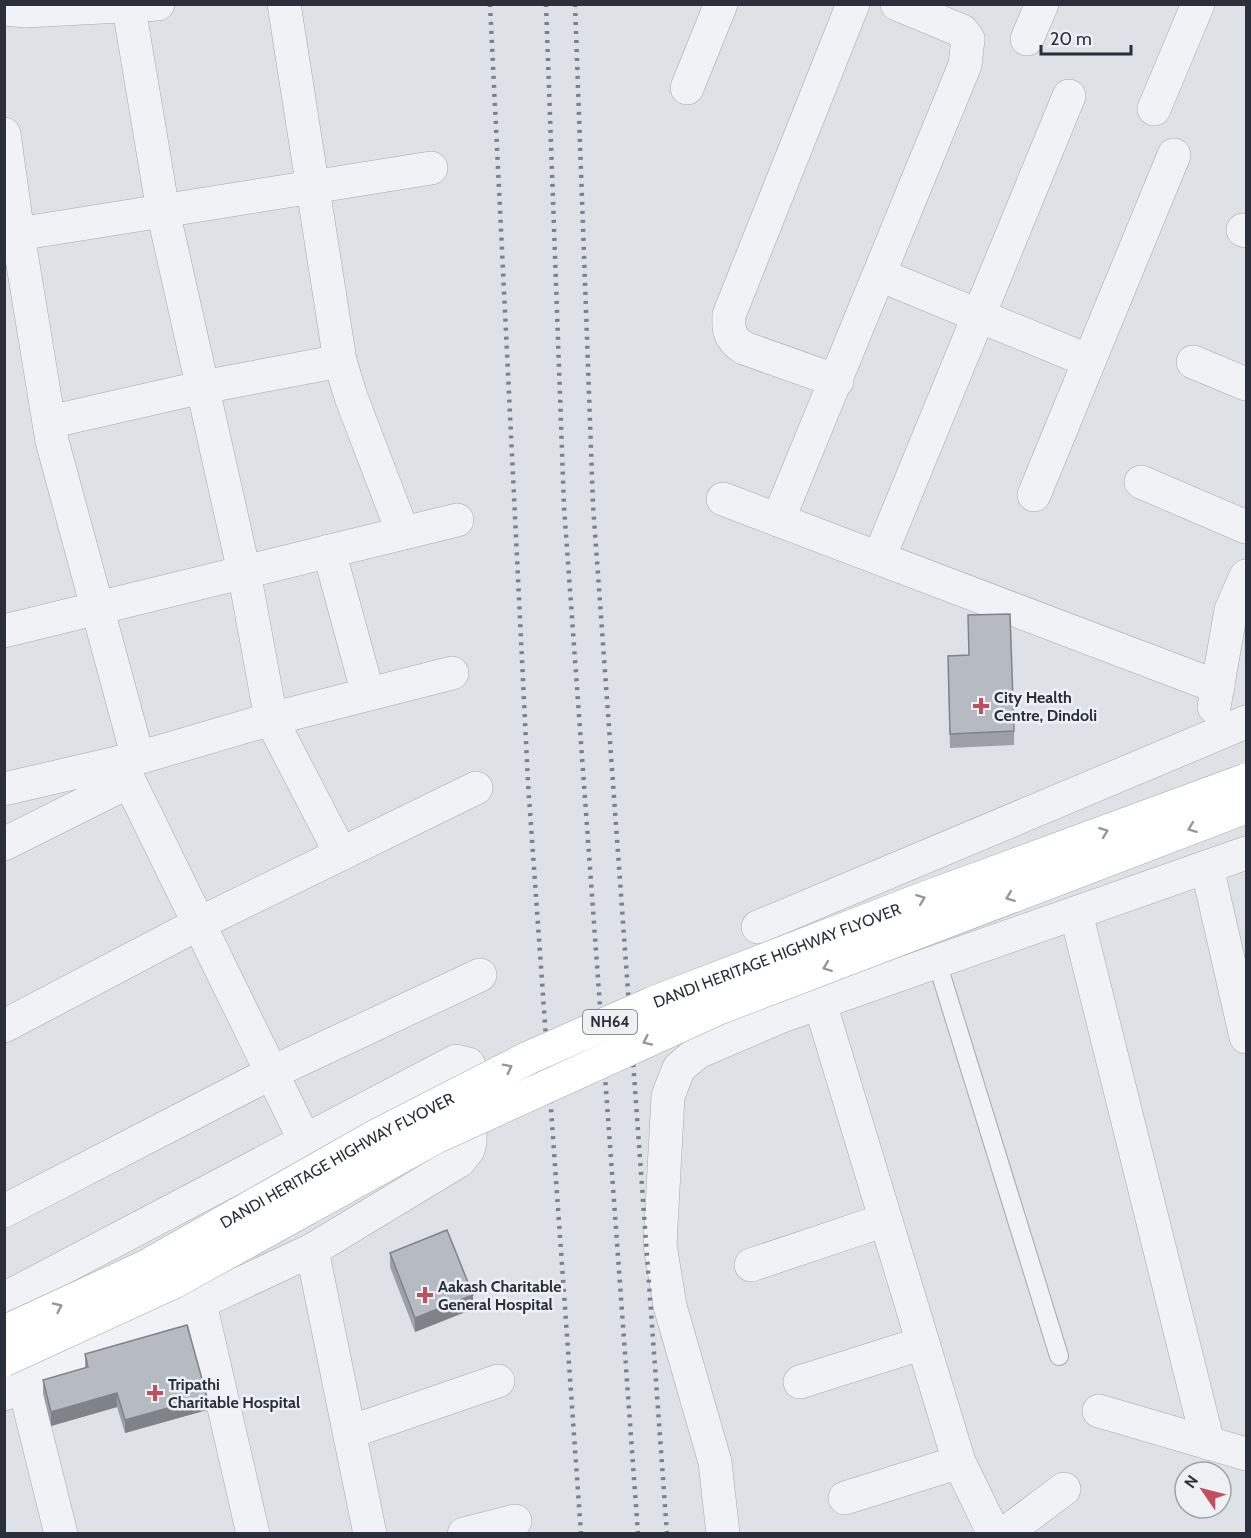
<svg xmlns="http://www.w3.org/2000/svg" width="1251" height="1538" font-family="Cabin,sans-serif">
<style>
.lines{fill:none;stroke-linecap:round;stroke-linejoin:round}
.lane-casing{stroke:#a4a8af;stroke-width:20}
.street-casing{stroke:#a4a8af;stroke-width:34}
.lane{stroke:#f1f2f5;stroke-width:18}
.street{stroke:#f1f2f5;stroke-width:33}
.rail{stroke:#7a818e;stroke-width:4.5;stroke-dasharray:3 6;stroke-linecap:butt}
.primary-bridge-casing{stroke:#9fa6b0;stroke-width:34;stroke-linecap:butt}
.primary-bridge{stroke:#fff;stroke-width:33}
.wall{fill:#9da1a7}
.shaded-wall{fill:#7f8388}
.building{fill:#b6bbc2;stroke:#7f8388;stroke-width:1.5}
.oneway{stroke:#94989d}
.poi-dot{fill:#be5060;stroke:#eef0f4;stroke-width:2}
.labels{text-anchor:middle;stroke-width:5;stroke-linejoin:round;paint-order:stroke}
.shield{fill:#eef0f4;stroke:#646a72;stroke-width:1.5}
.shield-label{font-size:15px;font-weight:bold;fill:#29303b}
.poi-label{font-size:16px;font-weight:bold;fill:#29303b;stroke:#eef0f4;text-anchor:start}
.street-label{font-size:16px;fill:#29303b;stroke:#eef0f4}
</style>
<rect width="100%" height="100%" fill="#dee1e6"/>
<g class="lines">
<defs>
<polyline id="lane" points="937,962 1059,1356"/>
<g id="street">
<polyline points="284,4 340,361 351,397 403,533"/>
<polyline points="129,8 163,211 244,572 271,719 341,854"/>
<polyline points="4,9 26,11 158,4"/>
<polyline points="1027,39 1042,4"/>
<polyline points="687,88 721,4"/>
<polyline points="1154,109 1198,4"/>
<polyline points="4,134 18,234 52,441 138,758"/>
<polyline points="1243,230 1246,231"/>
<polyline points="18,234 431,168"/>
<polyline points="880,275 1089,361"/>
<polyline points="1193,362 1246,384"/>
<path d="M837,381L744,348C730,339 728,331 729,315L853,4"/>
<polyline points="49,422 203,387 340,361"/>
<polyline points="1141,482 1246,527"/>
<polyline points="1034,495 1174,155"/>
<polyline points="723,499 1218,687"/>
<polyline points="778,520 965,65 968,39 962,31 897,4"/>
<polyline points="329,551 368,694"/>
<polyline points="879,558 1069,96"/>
<polyline points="4,631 457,520"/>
<polyline points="1214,707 1231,610 1246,576"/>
<polyline points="120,762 305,1141"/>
<polyline points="4,789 138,758 271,719 452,673"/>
<polyline points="4,844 128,782"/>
<polyline points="1207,867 1246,1037"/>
<polyline points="1076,913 1208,1443"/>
<polyline points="758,927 1246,722"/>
<polyline points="820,1003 959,1462 994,1534"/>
<polyline points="4,1026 198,924 476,788"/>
<polyline points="4,1211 271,1073 480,975"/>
<polyline points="312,1250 370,1534"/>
<polyline points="751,1265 885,1220"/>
<polyline points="4,1299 456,1061 468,1064 471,1069 470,1142 468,1150 459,1161 312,1250 4,1394"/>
<polyline points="200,1303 253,1534"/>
<polyline points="800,1382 923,1343"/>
<polyline points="24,1385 61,1534"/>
<polyline points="1099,1411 1246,1454"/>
<polyline points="350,1432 498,1381"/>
<polyline points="845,1498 959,1462"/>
<polyline points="464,1534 515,1521"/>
<polyline points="723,1534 715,1462 670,1306 660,1245 668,1096 679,1068 698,1052 782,1016 1246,853"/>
<polyline points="1004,1534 1064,1489"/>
</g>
</defs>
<!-- lane casing -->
<use href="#lane" class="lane-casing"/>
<!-- street casing -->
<use href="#street" class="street-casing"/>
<!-- lane -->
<use href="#lane" class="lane"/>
<!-- street -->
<use href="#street" class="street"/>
<!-- rail -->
<g class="rail">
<polyline points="490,4 528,783 581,1534"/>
<polyline points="546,4 564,507 638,1534"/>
<polyline points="575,4 593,505 667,1534"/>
</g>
<defs>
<g id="primary-bridge">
<path id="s1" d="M4,1332L145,1267L374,1137L528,1058L653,1003L925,898L1246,780"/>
<polyline points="4,1360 174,1282 436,1137 719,1008 1246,807"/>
</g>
</defs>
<!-- primary-bridge casing -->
<use href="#primary-bridge" class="primary-bridge-casing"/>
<!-- primary-bridge -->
<use href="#primary-bridge" class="primary-bridge"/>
</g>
<!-- wall -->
<g class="wall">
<polygon points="948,669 1014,731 1014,745 950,748"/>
<polygon points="390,1253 473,1309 415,1332 390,1267"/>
<polygon points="85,1354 207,1410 125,1433 117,1407 51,1426 43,1393 43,1380 85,1368"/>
</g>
<!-- shaded-wall -->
<g class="shaded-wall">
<polygon points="473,1295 473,1309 415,1332 415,1318"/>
<polygon points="117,1393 117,1407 51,1426 51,1412"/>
<polygon points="207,1397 207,1410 125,1433 125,1420"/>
</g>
<!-- building -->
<g class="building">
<polygon points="1010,614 1014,731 950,734 948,656 969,655 968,615"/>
<polygon points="447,1230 473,1295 415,1318 390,1253"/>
<polygon points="187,1325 207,1397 125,1420 117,1393 51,1412 43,1380 88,1367 85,1354"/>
</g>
<!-- one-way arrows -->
<defs><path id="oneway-chevron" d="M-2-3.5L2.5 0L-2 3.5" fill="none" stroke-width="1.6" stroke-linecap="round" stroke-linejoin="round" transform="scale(1.5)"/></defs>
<g class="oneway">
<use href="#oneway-chevron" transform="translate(1192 828) rotate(159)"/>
<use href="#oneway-chevron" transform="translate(1104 832) rotate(-20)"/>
<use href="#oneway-chevron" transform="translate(1010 897) rotate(159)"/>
<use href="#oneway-chevron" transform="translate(921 899) rotate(-21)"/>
<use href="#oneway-chevron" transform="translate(827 967) rotate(159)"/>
<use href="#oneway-chevron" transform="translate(647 1041) rotate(155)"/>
<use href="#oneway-chevron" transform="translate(508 1068) rotate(-27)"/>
<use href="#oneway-chevron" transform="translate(58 1307) rotate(-25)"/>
</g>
<!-- markers -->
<g class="poi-dot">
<path d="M978 697h6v6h6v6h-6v6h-6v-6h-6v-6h6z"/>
<path d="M422 1286h6v6h6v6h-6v6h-6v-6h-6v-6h6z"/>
<path d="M152 1384h6v6h6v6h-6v6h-6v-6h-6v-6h6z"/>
</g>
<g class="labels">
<!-- shield labels -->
<rect class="shield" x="583" y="1010" width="54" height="24" rx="4.5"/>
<g class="shield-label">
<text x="610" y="1027">NH64</text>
</g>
<!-- poi labels -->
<g class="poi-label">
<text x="994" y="703">City Health<tspan x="994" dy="18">Centre, Dindoli</tspan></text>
<text x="438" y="1292">Aakash Charitable<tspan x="438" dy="18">General Hospital</tspan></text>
<text x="168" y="1390">Tripathi<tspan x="168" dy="18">Charitable Hospital</tspan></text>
</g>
<!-- street labels -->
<g class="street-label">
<text dy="6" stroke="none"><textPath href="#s1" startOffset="861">DANDI HERITAGE HIGHWAY FLYOVER</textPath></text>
<text dy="6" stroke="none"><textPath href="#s1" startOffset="375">DANDI HERITAGE HIGHWAY FLYOVER</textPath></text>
</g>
</g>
<!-- border -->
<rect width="1251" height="1538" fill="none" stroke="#29303b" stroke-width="12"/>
<!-- north arrow -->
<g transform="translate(1203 1490) rotate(305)"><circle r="28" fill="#eef0f4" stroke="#9fa3aa" stroke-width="1.5"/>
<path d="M0-4.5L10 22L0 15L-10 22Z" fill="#be5060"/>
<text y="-9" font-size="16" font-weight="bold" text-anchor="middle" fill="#29303b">N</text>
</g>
<!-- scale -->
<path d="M1041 45v9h90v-9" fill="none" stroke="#29303b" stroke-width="3"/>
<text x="1050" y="45" font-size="18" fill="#29303b" stroke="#eef0f4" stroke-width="4.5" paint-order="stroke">20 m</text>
</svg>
